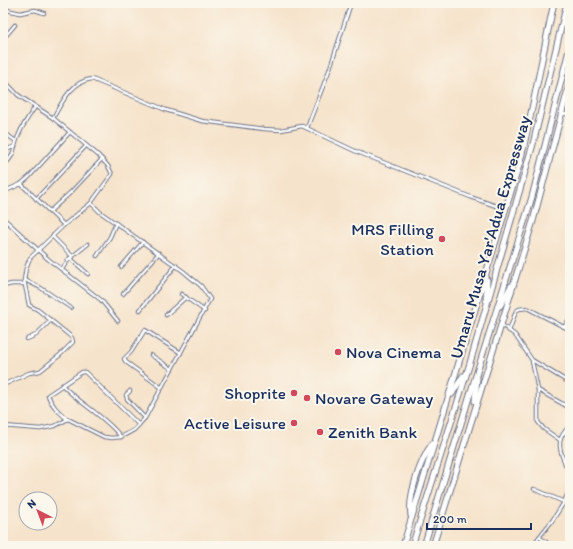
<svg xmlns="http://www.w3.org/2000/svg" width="573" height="549" font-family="Itim,sans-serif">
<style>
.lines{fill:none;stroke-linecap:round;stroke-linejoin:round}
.street-casing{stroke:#686e84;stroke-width:4.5}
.highway-casing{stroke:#686e84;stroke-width:7}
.street{stroke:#fff;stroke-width:2.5}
.highway{stroke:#fff;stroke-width:5}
.poi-dot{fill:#d1495b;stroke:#fbf7ec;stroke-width:1.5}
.labels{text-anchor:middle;stroke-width:4;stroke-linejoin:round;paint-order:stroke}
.poi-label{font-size:17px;fill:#1b2f5e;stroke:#fbf7ec;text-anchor:end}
.street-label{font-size:17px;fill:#1b2f5e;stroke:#fbf7ec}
</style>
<rect width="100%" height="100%" fill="#fbf7ec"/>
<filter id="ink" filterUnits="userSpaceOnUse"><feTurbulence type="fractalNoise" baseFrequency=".025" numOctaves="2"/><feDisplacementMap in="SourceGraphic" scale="8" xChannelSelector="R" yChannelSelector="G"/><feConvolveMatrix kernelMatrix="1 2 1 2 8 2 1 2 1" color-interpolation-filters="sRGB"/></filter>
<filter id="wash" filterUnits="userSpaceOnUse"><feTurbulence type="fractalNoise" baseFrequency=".012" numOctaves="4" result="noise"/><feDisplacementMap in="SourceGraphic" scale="16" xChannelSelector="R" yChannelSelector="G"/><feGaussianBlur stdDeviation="0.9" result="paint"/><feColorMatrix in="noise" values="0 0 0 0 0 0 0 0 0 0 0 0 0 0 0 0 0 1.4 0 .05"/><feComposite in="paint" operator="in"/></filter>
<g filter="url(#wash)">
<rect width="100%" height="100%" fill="#f6e3cb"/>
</g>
<g filter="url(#ink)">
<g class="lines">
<defs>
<g id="street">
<polyline points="3,9 20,13 35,10 44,13"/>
<polyline points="3,39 15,25"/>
<polyline points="3,79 18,95 53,118 98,155 108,166 112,174 91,203 64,225 30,258 26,268 24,280 29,305 38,310 69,335 72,338 73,342 60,355 40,371 29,373 3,385"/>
<polyline points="562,114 570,114"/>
<path d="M53,118C62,102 72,81 92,79L166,110L202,121L264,129L281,130L302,126L355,151L473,198L505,209"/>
<polyline points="307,128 330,68 351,3"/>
<polyline points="3,131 10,137 16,141"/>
<polyline points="3,148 8,149 15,146"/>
<path d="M3,166C18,153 12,147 20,132C24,123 30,115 35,107"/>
<polyline points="21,184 64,225"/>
<polyline points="3,192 21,184 29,177 70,132"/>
<polyline points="36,199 86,146"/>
<polyline points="49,212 71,192 102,159"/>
<polyline points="3,218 48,259 101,300 118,321"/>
<polyline points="52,236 73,257"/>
<polyline points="97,256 110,237 116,223"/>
<polyline points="70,258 88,274"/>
<polyline points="121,267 143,242"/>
<polyline points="62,269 69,259 88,244"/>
<polyline points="25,280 41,288 71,308"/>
<polyline points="3,286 12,284 25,284"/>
<polyline points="123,294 159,253"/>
<polyline points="181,294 205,311"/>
<polyline points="140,310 176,265"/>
<polyline points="166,315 186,297"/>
<polyline points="502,325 515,335 532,360 570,383"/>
<polyline points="565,326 570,318"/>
<polyline points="509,331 516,311 519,309 527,308 570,330"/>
<polyline points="27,339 36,335 51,320"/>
<polyline points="151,355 172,369"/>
<polyline points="532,361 538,390 538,422 544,429 560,440"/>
<path d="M62,385C80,404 105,416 121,437"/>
<polyline points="162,388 126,362 124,359 131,352 145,330 181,353"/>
<polyline points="538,390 570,408"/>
<polyline points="130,391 126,395 127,399 145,418"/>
<path d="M67,419C59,412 51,405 48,395L82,372H85L139,425"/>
<path d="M570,425C567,429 563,433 561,438C557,448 565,465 570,473"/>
<polyline points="3,426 40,429 55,426 68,419 104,437 112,438 121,437 134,430 145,418 210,299 201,286 183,271 100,212 91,203"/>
<polyline points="566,465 570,462"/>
<polyline points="534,489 564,502"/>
<polyline points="539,537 552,546"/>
<polyline points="532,546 552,521 563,504 570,489"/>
</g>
<g id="highway">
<polyline points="486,300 487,280"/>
<polyline points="500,306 511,286"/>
<polyline points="452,394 463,376"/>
<polyline points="475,401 477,378"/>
<path d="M411,516C408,495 420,461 432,444"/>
<path d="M403,546L520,162C533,109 542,56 554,3"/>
<polyline points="412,546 470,363 533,144 567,3"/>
<polyline points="424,546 467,404 532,197 570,46"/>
<polyline points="433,546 533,221 570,82"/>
</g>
</defs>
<!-- street casing -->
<use href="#street" class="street-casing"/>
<!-- highway casing -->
<use href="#highway" class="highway-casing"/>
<!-- street -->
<use href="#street" class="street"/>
<!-- highway -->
<use href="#highway" class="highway"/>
</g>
</g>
<!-- markers -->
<g class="poi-dot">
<circle cx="442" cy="239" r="4"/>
<circle cx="338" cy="352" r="4"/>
<circle cx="294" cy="393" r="4"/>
<circle cx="307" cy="398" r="4"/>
<circle cx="294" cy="423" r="4"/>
<circle cx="320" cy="432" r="4"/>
</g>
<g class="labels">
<!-- poi labels -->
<g class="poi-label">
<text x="434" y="235">MRS Filling<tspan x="434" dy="20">Station</tspan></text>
<text x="346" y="358" text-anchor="start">Nova Cinema</text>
<text x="286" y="399">Shoprite</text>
<text x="315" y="404" text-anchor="start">Novare Gateway</text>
<text x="286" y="429">Active Leisure</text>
<text x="328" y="438" text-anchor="start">Zenith Bank</text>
</g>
<!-- street labels -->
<g class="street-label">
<text transform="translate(490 237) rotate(-74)" y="6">Umaru Musa Yar'Adua Expressway</text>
</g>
</g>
<!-- margin -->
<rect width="573" height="549" fill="none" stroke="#fbf7ec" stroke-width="16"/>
<!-- north arrow -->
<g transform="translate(38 511) rotate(318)"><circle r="19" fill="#fbf7ec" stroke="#a1a7b3"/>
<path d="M0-3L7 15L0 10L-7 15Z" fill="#d1495b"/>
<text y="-6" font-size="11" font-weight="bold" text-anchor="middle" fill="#1b2f5e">N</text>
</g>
<!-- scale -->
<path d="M427 523v6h104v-6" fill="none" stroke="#1b2f5e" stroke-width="2"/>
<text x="433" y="523" font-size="12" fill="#1b2f5e" stroke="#fbf7ec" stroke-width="3" paint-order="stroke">200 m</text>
</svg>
